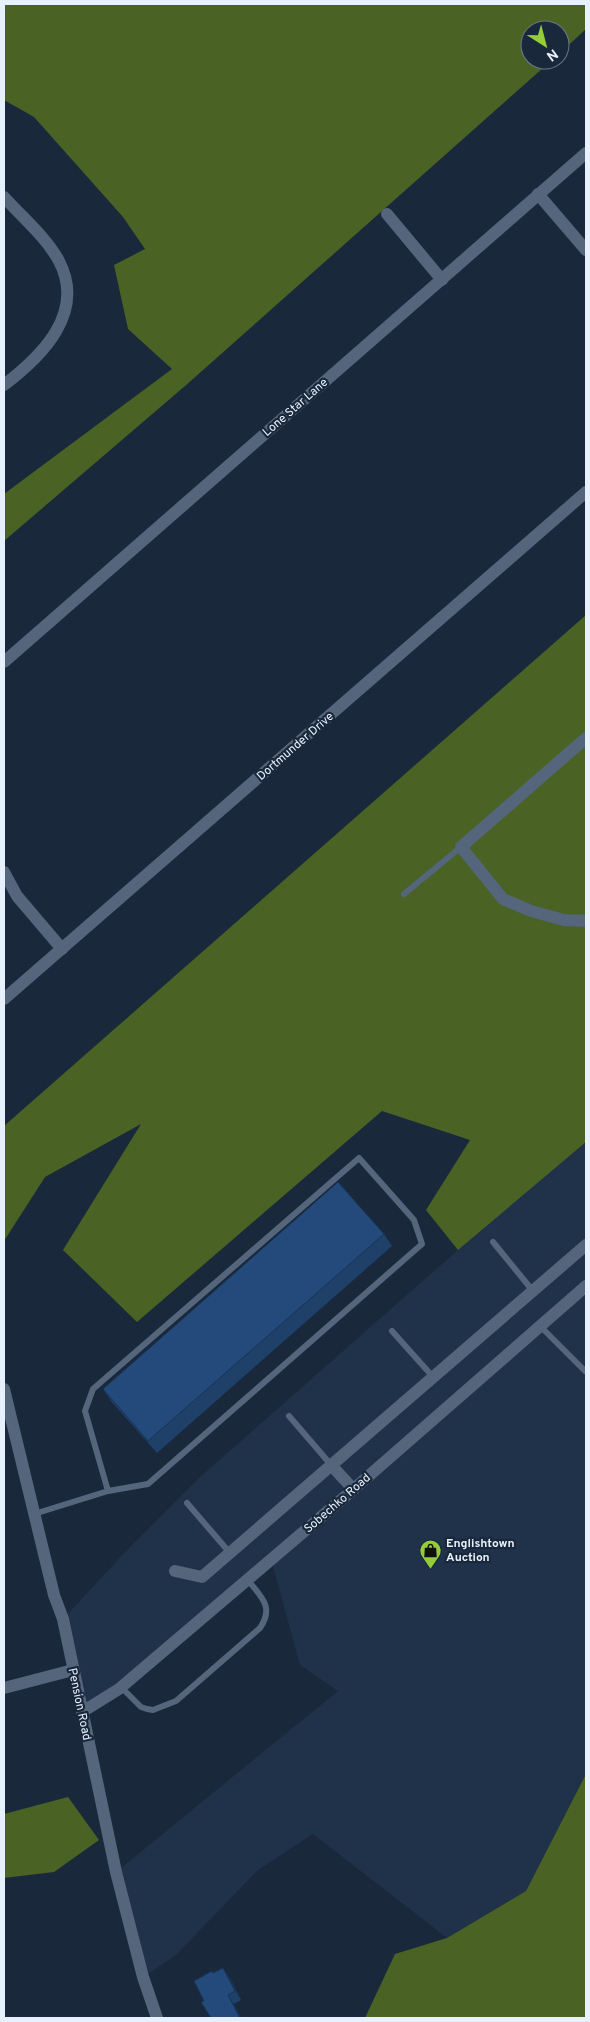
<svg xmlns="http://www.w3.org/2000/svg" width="590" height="2022" font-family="Overpass,sans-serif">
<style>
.built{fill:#1f324a}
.forest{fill:#4a6325}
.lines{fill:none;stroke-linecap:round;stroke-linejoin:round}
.lane{stroke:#54657c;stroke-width:6}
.street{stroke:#54657c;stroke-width:12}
.wall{fill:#1e4069}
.shaded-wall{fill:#183455}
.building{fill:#234a7a;stroke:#183455}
.labels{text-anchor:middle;stroke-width:4.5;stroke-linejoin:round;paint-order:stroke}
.street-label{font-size:12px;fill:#e7f1fe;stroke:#1a283b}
.poi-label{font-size:12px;font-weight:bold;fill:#e7f1fe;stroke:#1a283b;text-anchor:start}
</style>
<rect width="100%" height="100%" fill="#1a283b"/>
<!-- built -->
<polygon class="built" points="586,1142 586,1774 526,1891 447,1938 313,1834 258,1870 176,1955 143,1977 116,1872 338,1691 300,1665 271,1559 82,1712 63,1619 130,1547 200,1477 458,1250"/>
<!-- forest -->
<g class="forest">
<polygon points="4,4 586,4 586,29 560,53 560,30 530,30 530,60 552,60 185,386 4,541 4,494 172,369 128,329 114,265 145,249 123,217 34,117 4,100"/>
<polygon points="586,615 586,1142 458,1250 426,1210 470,1140 382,1111 137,1322 63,1250 141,1124 45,1177 4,1241 4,1126"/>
<polygon points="586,1774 586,2018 365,2018 395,1954 447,1938 526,1891"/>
<polygon points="68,1797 99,1840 54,1872 4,1878 4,1814"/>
</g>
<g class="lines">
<!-- lane -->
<g class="lane">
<polyline points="404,894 461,847"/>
<polyline points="493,1242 533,1291"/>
<polyline points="540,1326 586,1372"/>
<polyline points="392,1331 434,1378"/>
<polyline points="289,1416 332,1466"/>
<polyline points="187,1503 230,1553"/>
<polyline points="34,1514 108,1491 148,1484 422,1244 414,1220 359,1158 93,1389 85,1411 108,1491"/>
<path d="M121,1687L141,1707L147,1709L153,1710L176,1701L260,1628C275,1606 260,1596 247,1579"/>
</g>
<!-- street -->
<g class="street">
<polyline points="538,194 586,250"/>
<path d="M4,197C22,217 46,237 59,261C86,313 42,356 4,385"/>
<polyline points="387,214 442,280"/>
<polyline points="4,662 586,153"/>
<polyline points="586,738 461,847 503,899 531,911 564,920 586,921"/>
<polyline points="4,872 17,896 62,949"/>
<polyline points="4,999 586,492"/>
<polyline points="4,1389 54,1595 63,1619 116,1872 143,1977 157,2018"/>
<polyline points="332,1466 353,1489"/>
<polyline points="175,1571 202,1577 586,1245"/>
<polyline points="4,1688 73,1670"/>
<polyline points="82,1712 119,1689 348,1494 586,1286"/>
</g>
</g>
<!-- wall -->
<g class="wall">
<polygon points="384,1234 392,1246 157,1453 111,1401 103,1389"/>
<polygon points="213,1973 230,1978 241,2000 234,2004 204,2001"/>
</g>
<!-- shaded-wall -->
<g class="shaded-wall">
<polygon points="223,1968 230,1978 241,2000 235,1991"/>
<polygon points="228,1995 234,2004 242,2018 240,2018"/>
</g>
<!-- building -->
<g class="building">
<polygon points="338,1182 384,1234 148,1441 103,1389"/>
<polygon points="223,1968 235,1991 228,1995 240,2018 211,2018 201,2002 204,2001 194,1981 212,1971 213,1973"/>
</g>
<!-- icons -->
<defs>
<symbol id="shop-pin" viewBox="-11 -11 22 30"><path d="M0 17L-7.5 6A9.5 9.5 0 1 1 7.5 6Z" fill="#95cc3b" stroke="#1a283b"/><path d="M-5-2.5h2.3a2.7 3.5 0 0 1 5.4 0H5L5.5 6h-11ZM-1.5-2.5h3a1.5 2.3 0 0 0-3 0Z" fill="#111"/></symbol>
</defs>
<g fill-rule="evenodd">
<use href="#shop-pin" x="418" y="1538" width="25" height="34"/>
</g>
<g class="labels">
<!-- street labels -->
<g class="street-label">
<text transform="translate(295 407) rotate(-41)" y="4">Lone Star Lane</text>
<text transform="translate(295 746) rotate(-41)" y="4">Dortmunder Drive</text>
<text transform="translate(337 1503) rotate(-41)" y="4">Sobechko Road</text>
<text transform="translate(80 1704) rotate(78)" y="4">Pension Road</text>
</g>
<!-- poi labels -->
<g class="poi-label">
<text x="446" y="1547">Englishtown<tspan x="446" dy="14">Auction</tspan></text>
</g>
</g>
<!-- border -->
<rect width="590" height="2022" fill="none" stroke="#e7f1fe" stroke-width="10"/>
<!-- north arrow -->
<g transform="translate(545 45) rotate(144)"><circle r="24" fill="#1a283b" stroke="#6c7889"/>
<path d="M0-4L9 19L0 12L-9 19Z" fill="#95cc3b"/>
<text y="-8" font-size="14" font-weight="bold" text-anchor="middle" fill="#e7f1fe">N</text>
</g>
</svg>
